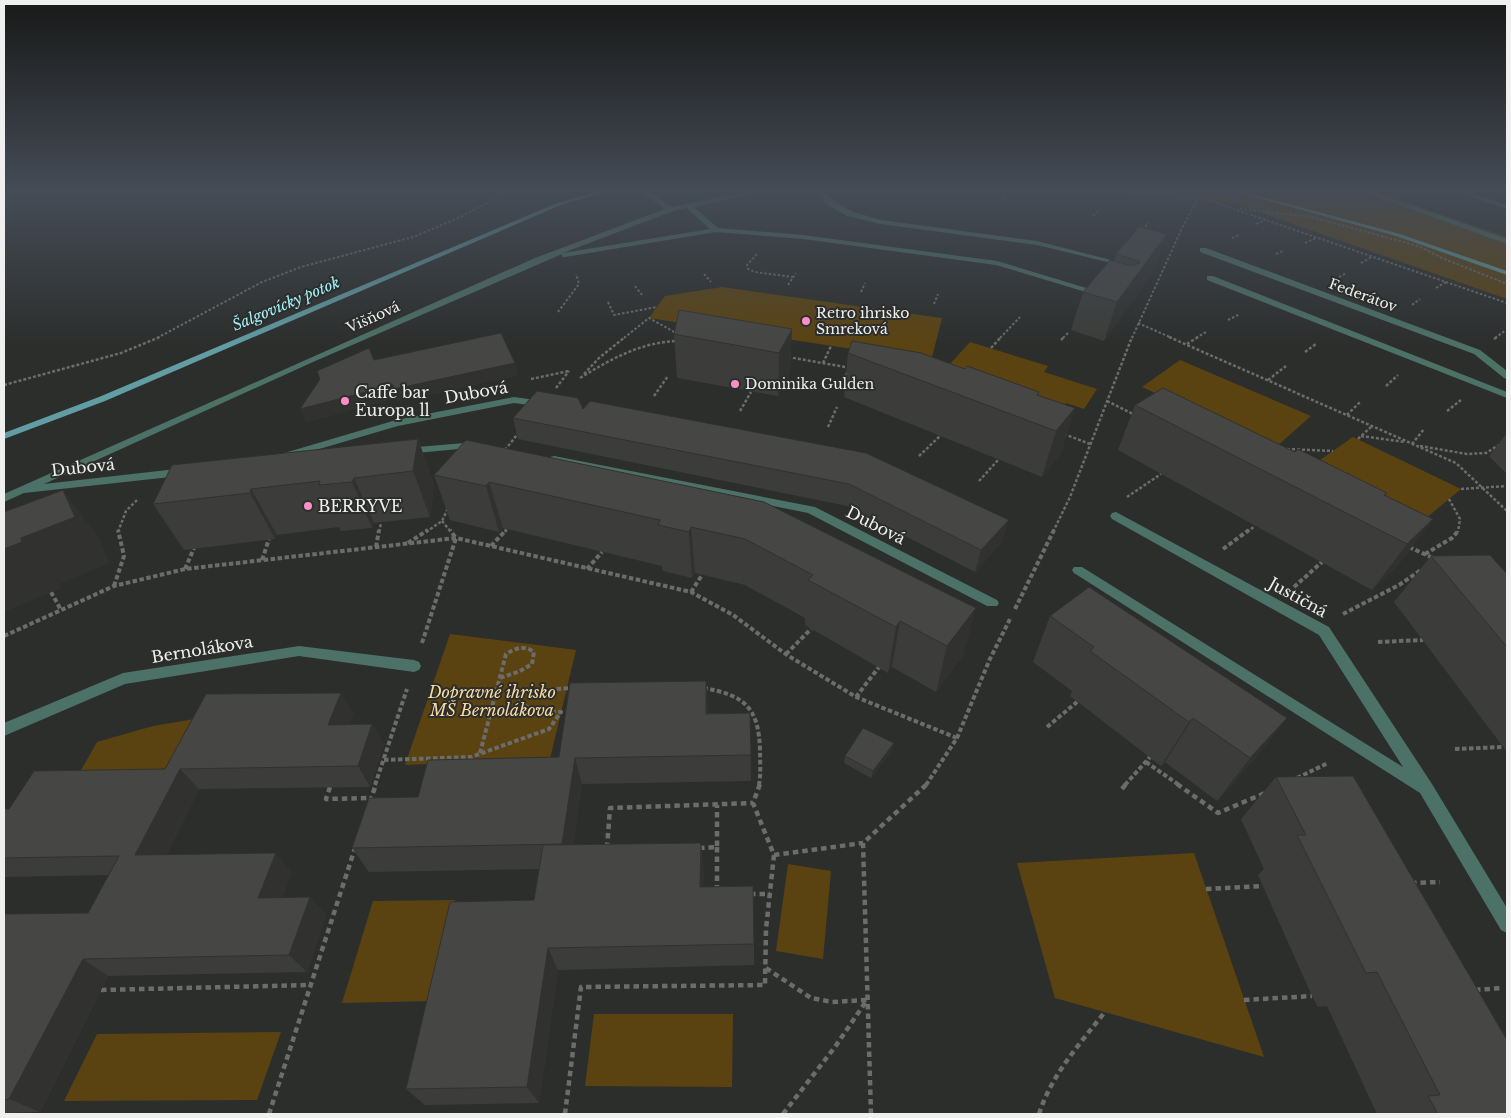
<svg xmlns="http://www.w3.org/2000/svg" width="1511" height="1118" font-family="'Libre Baskerville',serif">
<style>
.green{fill:#5b4311}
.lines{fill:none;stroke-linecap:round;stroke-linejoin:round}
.stream{fill:#629da4;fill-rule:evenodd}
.path-far3{stroke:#6b6c6b;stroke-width:2;stroke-dasharray:2.5 2;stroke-linecap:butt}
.path-far2{stroke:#6b6c6b;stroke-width:2.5;stroke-dasharray:3 2;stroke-linecap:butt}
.path-far1{stroke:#6b6c6b;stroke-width:4;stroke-dasharray:4.5 2.5;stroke-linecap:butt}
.path{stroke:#6b6c6b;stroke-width:4.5;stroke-dasharray:5.5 4;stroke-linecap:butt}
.minor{fill:#4c7167;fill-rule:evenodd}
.wall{fill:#3c3d3a}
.shaded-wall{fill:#313230}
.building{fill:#464744;stroke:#313230}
.poi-dot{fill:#fa8fc8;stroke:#2c2e2c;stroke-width:2}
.labels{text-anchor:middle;stroke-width:4;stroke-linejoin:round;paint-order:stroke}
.far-street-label{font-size:14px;fill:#eeefee;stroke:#2c2e2c}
.far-poi-label{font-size:14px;fill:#eeefee;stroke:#2c2e2c;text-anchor:start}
.far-water-label{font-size:15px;font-style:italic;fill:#a2f0fb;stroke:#2c2e2c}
.poi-label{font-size:16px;fill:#eeefee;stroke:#2c2e2c;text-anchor:start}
.street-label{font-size:16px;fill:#eeefee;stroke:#2c2e2c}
.park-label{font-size:16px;font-style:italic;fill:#f9dba5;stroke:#2c2e2c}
</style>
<rect width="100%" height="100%" fill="#2c2e2c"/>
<!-- green -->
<g class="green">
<polygon points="1042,190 1371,190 1507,237 1507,299 1233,203"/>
<polygon points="722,287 942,318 931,361 649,318 665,296"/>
<polygon points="970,342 1048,366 1044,372 1097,389 1084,409 1066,403 1052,423 949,365"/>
<polygon points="1180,360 1311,416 1275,448 1142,387"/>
<polygon points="1353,437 1461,489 1419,524 1310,467"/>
<polygon points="450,634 576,650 550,759 405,765"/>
<polygon points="212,716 183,768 80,772 97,742 153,726"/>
<polygon points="1194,853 1264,1057 1055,998 1017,863"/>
<polygon points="788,864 831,871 823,959 776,951"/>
<polygon points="455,900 433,1001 342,1003 373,901"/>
<polygon points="594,1014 733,1014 732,1087 585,1086"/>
<polygon points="281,1032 257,1100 64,1101 97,1034"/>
</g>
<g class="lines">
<!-- stream -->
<g class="stream">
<polygon points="603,190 612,190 561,205 105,401 4,439 4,433 99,397 557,203"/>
<polygon points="1240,191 1400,234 1507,271 1507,275 1396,236 1240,193"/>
</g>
<!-- path-far3 -->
<g class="path-far3">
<polyline points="1199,197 1507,303"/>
<polyline points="1002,201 1005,193"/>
<polyline points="1240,209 1311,217 1418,246 1442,258 1507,284"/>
<polyline points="1093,216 1100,209"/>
<polyline points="1256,224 1266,220"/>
<polyline points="1142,230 1149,223"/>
<polyline points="1232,238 1239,235"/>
<polyline points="1305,243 1316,238"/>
<polyline points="757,254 747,265 748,269 755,272 793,277"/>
<polyline points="1276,254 1283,251"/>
<polyline points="1361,263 1372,257"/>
<polyline points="704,274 711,282"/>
<polyline points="1339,277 1346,273"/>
<polyline points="788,285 796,273"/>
<polyline points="635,286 642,295"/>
<polyline points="1436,288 1446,282"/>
<polyline points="861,292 865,283"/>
<polyline points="608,302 614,315 657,307"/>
<polyline points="934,304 938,294"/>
<polyline points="1412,305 1420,299"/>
<polyline points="558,312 579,284 576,274"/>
<polyline points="1228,320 1240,314"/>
<polyline points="1138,323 1172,338"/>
<polyline points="157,338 262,282 301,267 413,237 456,219 499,197 507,190"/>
<polyline points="624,338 649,318 678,334"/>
<polyline points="1000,338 1020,317"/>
<polyline points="1063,338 1069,332"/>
<polyline points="1132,338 1183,226 1203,190"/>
<polyline points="1196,338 1206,332"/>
<polyline points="1495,338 1506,330"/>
</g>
<!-- path-far2 -->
<g class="path-far2">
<polyline points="1169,337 1456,463 1507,511"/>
<polyline points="1494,339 1497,337"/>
<polyline points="1061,340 1064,337"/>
<polyline points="1187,344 1198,337"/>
<polyline points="991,348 1001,337"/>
<polyline points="1305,352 1316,344"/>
<polyline points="788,357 851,368"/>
<polyline points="823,363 831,346"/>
<polyline points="584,374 599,358 625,337"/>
<path d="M580,378C611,359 641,342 678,341"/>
<polyline points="531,379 569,371"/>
<polyline points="1268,380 1286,366"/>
<polyline points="842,384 848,371"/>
<polyline points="4,385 121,353 160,337"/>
<polyline points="1386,386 1398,375"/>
<polyline points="556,388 569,371"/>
<polyline points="654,396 668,376"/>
<polyline points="1107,401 1135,415"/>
<polyline points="740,411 751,392"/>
<polyline points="1447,411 1461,400"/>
<polyline points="1347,415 1361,401"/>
<polyline points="828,427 837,407"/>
<polyline points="1064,434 1090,444"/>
<polyline points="1361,436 1405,442"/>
<polyline points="1358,439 1372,426"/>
<polyline points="1412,444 1424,429"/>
<polyline points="1420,446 1467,454 1486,453 1499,445"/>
<polyline points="1287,449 1333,451"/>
<polyline points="505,450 520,431"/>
<polyline points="919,456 940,436"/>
<polyline points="979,481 999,459"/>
<polyline points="1461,489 1507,486"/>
<polyline points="1127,497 1161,474"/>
<polyline points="1449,499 1460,519 1458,532"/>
<polyline points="442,521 451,532"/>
<polyline points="118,532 126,511 137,500"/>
<polyline points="379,532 381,523"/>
<polyline points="426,532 442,521 448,508"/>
<polyline points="505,532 507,529"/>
<polyline points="1053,532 1070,497 1132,337"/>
<polyline points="1247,532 1255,526"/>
</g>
<!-- path-far1 -->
<g class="path-far1">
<polyline points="408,543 428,530"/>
<polyline points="491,546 506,530"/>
<polyline points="376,547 379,530"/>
<polyline points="1409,547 1433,558"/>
<polyline points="1223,549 1249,530"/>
<polyline points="1425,554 1452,538 1459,530"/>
<polyline points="262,560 269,539"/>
<polyline points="185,569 194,548"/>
<polyline points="587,569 602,552"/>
<polyline points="114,586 124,556 118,530"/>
<polyline points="1294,587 1322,562"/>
<polyline points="51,592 61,610"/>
<polyline points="691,592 702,575"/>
<polyline points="1015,609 1054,530"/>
<polyline points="1343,614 1399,585 1421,570"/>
<polyline points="4,636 114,586 185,569 456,538 691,592 733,615 787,655 856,697 957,738"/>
<polyline points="1378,642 1423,640"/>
<polyline points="422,643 456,538 450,530"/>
<polyline points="786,654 811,629"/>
<path d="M703,688C745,695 759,708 760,751C760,762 761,774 759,785"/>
<polyline points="856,697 879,667"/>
<polyline points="1047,727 1077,702"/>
<polyline points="1455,749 1503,747"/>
<path d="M480,753L506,654C516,648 524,645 534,652L532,664L520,671L500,678"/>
<path d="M384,760L471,757L549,729L561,712C545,711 529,714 519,699L522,691L572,688"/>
<polyline points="1146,762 1179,785"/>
<polyline points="1297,778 1328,763"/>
<polyline points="375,785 407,689"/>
<polyline points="926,785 957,738 989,661 1011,617"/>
<polyline points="1125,785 1150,757"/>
</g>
<!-- path -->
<g class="path">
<polyline points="1177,784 1218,813 1265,793"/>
<polyline points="330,787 326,799 372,798"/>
<polyline points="1122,789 1126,784"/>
<polyline points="370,802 376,784"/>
<polyline points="717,847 717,889"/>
<polyline points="607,848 610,808 753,803"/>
<polyline points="699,848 717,847 717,805"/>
<polyline points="774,855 863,843"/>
<polyline points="1411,883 1440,882"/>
<polyline points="1206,889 1263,886"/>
<polyline points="750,894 770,894"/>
<polyline points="766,968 811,998 832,1002 867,1000"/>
<polyline points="101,990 311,985"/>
<polyline points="1475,990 1502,988"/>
<polyline points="1244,1000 1312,996"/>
<polyline points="269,1114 355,848"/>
<polyline points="565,1114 581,987 765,985 766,929 774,855 753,803 760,784"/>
<polyline points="783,1114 835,1047 867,1000"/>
<polyline points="871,1114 863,843 927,784"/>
<path d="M1039,1114C1052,1074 1079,1045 1104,1013"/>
</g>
<!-- minor -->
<g class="minor">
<path d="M639,190H647L672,207L754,190H768L694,207L718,228L803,235L997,261L1106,294L1099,296L996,265L803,239L716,232L565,257H562V254L313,362L44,484L185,468L191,472L189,475L24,493L4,502V494L535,258L665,209ZM687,208L710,229L563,253L673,211Z"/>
<polygon points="809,190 822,191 832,200 853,212 881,220 1037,241 1111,260 1107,262 1037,245 881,224 847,216 826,204 818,193"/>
<polygon points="1358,190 1368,190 1507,239 1507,244"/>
<polygon points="1452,190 1462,190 1507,205 1507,209"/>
<polygon points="1200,248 1206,248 1480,350 1507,371 1507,379 1504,378 1474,354 1200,252"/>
<polygon points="1207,276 1213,276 1507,392 1507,398 1207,280"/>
<polygon points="514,397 543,401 548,404 543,407 514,403 398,426 285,459 280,456 281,454 396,420"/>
<polygon points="476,442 481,445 480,447 406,454 401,451 406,448"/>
<polygon points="554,456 815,507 997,600 999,603 997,606 987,606 808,513 550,461 548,459 550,457"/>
<polygon points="1116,512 1329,627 1432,784 1507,908 1507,933 1501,930 1420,793 1074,573 1072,570 1074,567 1082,567 1403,767 1319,635 1112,519 1110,516 1112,513"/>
<polygon points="299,646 414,660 419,662 421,666 419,670 414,672 299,656 125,684 4,736 4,723 123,673"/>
</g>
</g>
<!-- wall -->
<g class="wall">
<polygon points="1167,234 1154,271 1104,341 1071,330 1083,292 1114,261 1116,254"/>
<polygon points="792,329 790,372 778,396 677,378 674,334"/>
<polygon points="848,353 965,369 1039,392 1038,395 1075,408 1061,453 1042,477 844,397"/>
<polygon points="1135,405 1385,496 1433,519 1398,565 1372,590 1118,450"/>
<polygon points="583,409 866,453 1002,542 975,572 847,506 518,439 513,418"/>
<polygon points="1507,433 1507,474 1489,456"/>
<polygon points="418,439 434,485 430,517 374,523 372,528 341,531 339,527 277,535 275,539 184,550 153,504"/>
<polygon points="434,475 764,502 964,654 936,692 892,667 888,673 805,625 805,618 745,585 695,573 692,578 663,571 662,566 503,528 499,532 450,520"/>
<polygon points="1431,556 1507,574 1507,752 1394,602"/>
<polygon points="1050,616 1287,718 1252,762 1217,801 1165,762 1161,766 1070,696 1072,691 1033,662"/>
<polygon points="706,681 708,713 750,713 751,781 582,784 573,845 704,867 703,887 754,944 754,965 558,970 539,1103 425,1105 406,1089 534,900 539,869 369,872 352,848 559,757"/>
<polygon points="354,714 349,725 372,724 384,745 370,787 199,789 166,855 292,872 282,898 310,897 326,915 307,972 108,976 40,1112 4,1113 4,914 88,913 109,875 4,877 4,809 9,809 165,769"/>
<polygon points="892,750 871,778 844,763 845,756"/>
<polygon points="1276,777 1507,1114 1377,1114 1327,1006 1318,1007 1312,996 1258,875 1264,869 1241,819"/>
</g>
<!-- shaded-wall -->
<g class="shaded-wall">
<polygon points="1167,234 1154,271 1104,341 1117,302"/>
<polygon points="792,329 790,372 778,396 779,353"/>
<polygon points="515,363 518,376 398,402 397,398 306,423 300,409 393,385"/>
<polygon points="1075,408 1061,453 1042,477 1056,431"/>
<polygon points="418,439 434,485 430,517 413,471"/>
<polygon points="354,478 374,523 372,528 352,482"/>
<polygon points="489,482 503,528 499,532 486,486"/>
<polygon points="251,489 277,535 275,539 250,493"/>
<polygon points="63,490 98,536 110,563 60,584 61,588 4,612 4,549 21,538"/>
<polygon points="1433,519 1398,565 1372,590 1407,544"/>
<polygon points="1009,520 1002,542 975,572 981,550"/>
<polygon points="691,527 695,573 692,578 689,532"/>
<polygon points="976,608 964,654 936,692 947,646"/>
<polygon points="900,621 892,667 888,673 896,627"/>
<polygon points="706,681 708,708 708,740 706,714"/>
<polygon points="341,693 354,714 341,746 328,725"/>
<polygon points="1193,718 1165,762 1161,766 1189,722"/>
<polygon points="1287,718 1252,762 1217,801 1250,758"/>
<polygon points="372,724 384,745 370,787 358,766"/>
<polygon points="894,743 892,750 871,778 873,771"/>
<polygon points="575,758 582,784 570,869 562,844"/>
<polygon points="180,769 199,789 156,874 135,855"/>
<polygon points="701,843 704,867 703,910 700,887"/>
<polygon points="276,853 292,872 275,916 258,898"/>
<polygon points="310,897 326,915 307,972 289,955"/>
<polygon points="548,948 558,970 539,1103 527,1087"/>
<polygon points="83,959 108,976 40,1112 9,1099"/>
</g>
<!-- building -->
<g class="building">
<polygon points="1139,227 1167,234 1117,302 1083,292 1110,260 1131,266 1140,263 1139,261 1116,254"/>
<polygon points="679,310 792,329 779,353 674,334"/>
<polygon points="501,333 515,363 394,389 393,385 300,409 320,379 317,371 369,348 374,360"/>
<polygon points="852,341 921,353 965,369 967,366 1039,392 1037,395 1075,408 1056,431 848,353"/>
<polygon points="1163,388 1295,452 1298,449 1387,493 1384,495 1433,519 1407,544 1135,405"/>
<polygon points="537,391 578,398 583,409 590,401 866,453 1009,520 981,550 849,484 513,418"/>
<polygon points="418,439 413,471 354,478 352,482 319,485 320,481 251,489 250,493 153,504 172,465"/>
<polygon points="466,440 764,502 976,608 947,646 900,621 896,627 808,580 813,575 745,539 691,527 689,532 658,525 660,520 489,482 486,486 434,475"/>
<polygon points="63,490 75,517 21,538 22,542 4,549 4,512"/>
<polygon points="1490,555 1507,574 1507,647 1431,556"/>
<polygon points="1089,587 1287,718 1250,758 1193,718 1189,722 1090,651 1094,647 1050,616"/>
<polygon points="706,681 706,714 750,713 751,755 575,758 562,844 352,848 369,798 418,797 428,760 559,757 570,683"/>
<polygon points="341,693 328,725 372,724 358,766 180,769 135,855 276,853 258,898 310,897 289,955 83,959 9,1099 4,1100 4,914 88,913 119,856 4,858 4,809 9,809 34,771 165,769 206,694"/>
<polygon points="863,728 894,743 873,771 845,756"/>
<polygon points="1353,776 1507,1040 1507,1114 1438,1114 1428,1096 1440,1095 1377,972 1366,973 1297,835 1306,835 1276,777"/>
<polygon points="701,843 700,887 753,886 754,944 548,948 527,1087 406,1089 450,902 534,900 543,845"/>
</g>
<!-- sky -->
<linearGradient id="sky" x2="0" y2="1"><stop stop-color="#181918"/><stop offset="0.55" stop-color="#454c56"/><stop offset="1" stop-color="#454c56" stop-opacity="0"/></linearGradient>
<rect width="1511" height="347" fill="url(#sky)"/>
<!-- markers -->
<g class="poi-dot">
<circle cx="806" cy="321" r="5"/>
<circle cx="735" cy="384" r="5"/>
<circle cx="345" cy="401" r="5"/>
<circle cx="308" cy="506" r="5"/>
</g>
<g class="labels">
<!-- far-street labels -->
<g class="far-street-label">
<text transform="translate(1363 295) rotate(20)" y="5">Federátov</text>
<text transform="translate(373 317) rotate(-24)" y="5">Višňová</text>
</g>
<!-- far-poi labels -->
<g class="far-poi-label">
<text x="816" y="318">Retro ihrisko<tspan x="816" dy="16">Smreková</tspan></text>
<text x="745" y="389">Dominika Gulden</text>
</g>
<!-- far-water labels -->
<g class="far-water-label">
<text transform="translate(286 304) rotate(-23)" y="5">Šalgovícky potok</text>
</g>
<!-- poi labels -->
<g class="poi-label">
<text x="355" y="398">Caffe bar<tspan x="355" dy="18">Europa ll</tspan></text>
<text x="318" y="512">BERRYVE</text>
</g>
<!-- street labels -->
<g class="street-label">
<text transform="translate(476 392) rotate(-10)" y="6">Dubová</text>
<text transform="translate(83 467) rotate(-6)" y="6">Dubová</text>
<text transform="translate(876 525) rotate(27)" y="6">Dubová</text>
<text transform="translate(1298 597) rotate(29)" y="6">Justičná</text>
<text transform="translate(202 649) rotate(-9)" y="6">Bernolákova</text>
</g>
<!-- park labels -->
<g class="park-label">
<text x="492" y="698">Dopravné ihrisko<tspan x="492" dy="18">MŠ Bernolákova</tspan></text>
</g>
</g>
<!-- border -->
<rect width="1511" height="1118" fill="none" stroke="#eeefee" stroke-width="10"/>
</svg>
